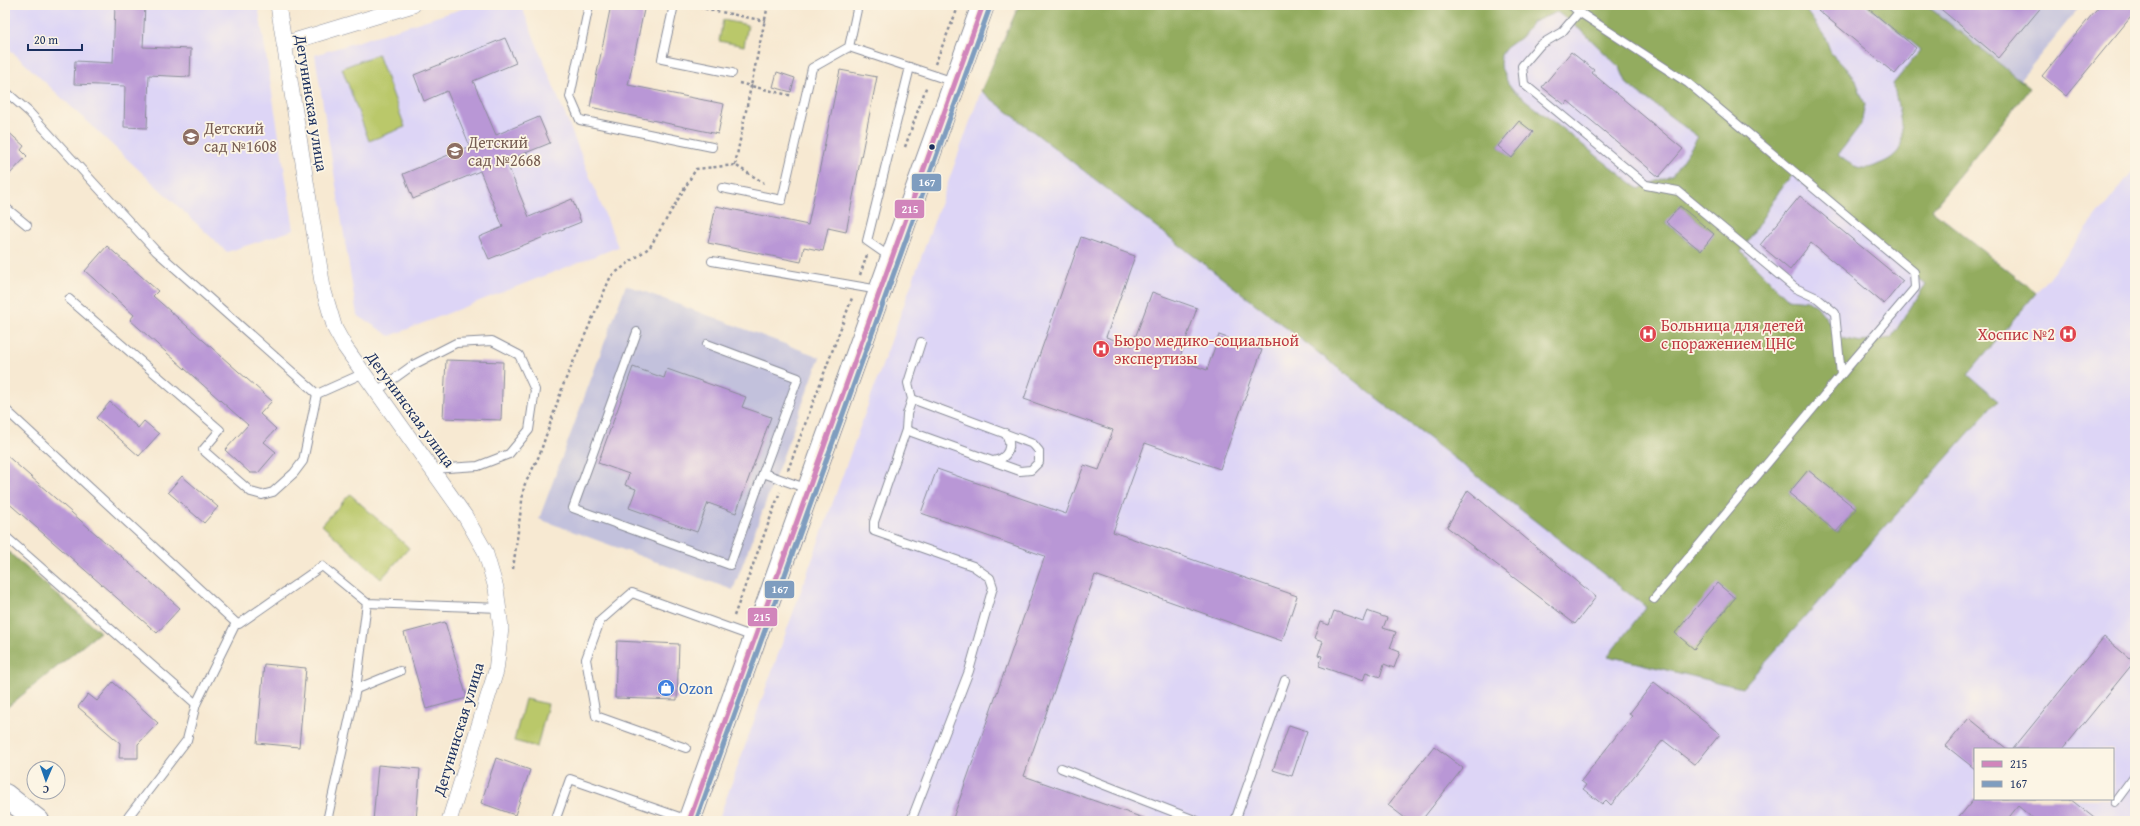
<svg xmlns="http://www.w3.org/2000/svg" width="2140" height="826" font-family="'Gentium Book Plus',serif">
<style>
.built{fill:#ddd5f6;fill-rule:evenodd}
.industrial{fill:#c2c1dc}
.green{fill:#bac86a;stroke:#6a7c64}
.forest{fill:#93ac5e;stroke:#576e5e;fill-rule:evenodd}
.building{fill:#b997d6}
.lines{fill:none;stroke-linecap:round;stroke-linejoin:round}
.lane-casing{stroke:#898c98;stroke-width:10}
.street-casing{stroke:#898c98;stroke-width:16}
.secondary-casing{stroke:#898c98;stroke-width:24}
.path{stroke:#898c98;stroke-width:2.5;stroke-dasharray:3 3;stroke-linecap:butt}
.lane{stroke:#fff;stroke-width:8}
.street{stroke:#fff;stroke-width:15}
.secondary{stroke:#fff;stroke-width:22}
.bus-1-casing{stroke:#fcf5e5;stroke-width:8}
.bus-2-casing{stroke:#fcf5e5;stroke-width:8}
.bus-1{stroke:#d185bb;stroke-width:5}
.bus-2{stroke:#7f9dbf;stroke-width:5}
.bus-dot{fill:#1b2f5e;stroke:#fcf5e5;stroke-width:1.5}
.labels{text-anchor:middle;stroke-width:3.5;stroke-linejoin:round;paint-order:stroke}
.street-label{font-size:16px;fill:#1b2f5e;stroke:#fcf5e5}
.education-label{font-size:16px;fill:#785e54;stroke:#fcf5e5;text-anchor:start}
.health-label{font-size:16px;fill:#be3a42;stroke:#fcf5e5;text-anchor:start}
.shop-label{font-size:16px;fill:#366cbe;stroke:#fcf5e5;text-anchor:start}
.line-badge{stroke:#fcf5e5;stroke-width:1.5}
.badge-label{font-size:11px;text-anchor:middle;font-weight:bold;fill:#fff}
</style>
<rect width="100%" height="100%" fill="#fcf5e5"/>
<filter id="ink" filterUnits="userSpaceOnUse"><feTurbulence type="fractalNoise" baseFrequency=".025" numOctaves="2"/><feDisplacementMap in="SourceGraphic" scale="8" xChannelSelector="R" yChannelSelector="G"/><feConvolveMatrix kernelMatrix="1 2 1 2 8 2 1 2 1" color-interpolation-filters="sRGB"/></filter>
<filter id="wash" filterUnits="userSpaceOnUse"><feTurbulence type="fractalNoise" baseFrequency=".012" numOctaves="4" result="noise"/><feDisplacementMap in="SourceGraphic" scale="16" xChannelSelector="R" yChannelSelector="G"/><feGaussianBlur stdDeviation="0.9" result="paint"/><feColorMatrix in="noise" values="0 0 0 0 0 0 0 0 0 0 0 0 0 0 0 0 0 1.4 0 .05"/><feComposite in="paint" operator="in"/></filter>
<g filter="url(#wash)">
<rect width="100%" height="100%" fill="#f7e9d2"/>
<!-- built -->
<g class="built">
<polygon points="5,5 258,5 294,230 227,252 5,45"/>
<polygon points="474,5 521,5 618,247 390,336 357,315 315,55"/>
<path d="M1019,5H1926L2030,88L1932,210L2036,293L2135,168V821H718L981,91ZM1975,749H2113V799H1975Z"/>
</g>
<!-- industrial -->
<g class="industrial">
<polygon points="1926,5 2081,5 2020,80"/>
<polygon points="626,285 820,357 733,590 539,519"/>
</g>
<!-- green -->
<g class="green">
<polygon points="723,20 748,25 744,46 719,41"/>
<polygon points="378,54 405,127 369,141 342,68"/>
<polygon points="350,494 409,548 381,579 322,525"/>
<polygon points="525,699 548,704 537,747 514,741"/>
</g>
<!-- forest -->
<g class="forest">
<path d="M1019,5H1802L1825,37L1831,53L1855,78L1865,105L1861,124L1838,155C1852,166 1862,173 1879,164C1887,161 1894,157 1899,150C1907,137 1896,98 1893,84L1921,50L1867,5H1926L2030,88L1932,210L2036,293L1968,375L1998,400L1742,688L1608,656L1646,607L981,91ZM1557,12L1583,32L1620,68L1627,84L1698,137L1673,174L1639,189L1514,91L1508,83L1500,65L1501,55L1506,48L1521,37L1533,22ZM1519,121L1533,133L1512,158L1498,146ZM1793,175L1925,285L1891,338L1861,342L1841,338L1817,306L1809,301L1788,299L1741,252L1783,185ZM1680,206L1714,234L1700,251L1666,223ZM1808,470L1856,509L1837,532L1789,493ZM1717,584L1735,599L1694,648Z"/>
<polygon points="5,549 100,632 5,709"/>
</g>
<g id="blocks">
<!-- building -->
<g class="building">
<polygon points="115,5 145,5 143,47 191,49 190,77 149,75 147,128 124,127 125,86 74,84 75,61 113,63"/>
<polygon points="611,5 645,5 628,85 724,104 718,134 590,107"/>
<polygon points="1812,5 1864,5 1916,48 1895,74"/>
<polygon points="1936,5 2043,5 1999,58"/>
<polygon points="2100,5 2135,5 2135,12 2066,96 2042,76"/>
<polygon points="505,38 516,63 473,81 496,135 539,117 550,143 506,161 529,217 572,199 581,222 489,259 479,237 503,227 480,171 413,199 403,174 470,146 447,91 424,101 414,75"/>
<polygon points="1571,52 1594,70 1592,73 1683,149 1659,177 1568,101 1565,105 1542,87"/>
<polygon points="840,70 877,77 846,232 828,228 823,251 804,247 801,262 708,243 716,206 808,225"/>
<polygon points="777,72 795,78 791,92 773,87"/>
<polygon points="1519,121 1533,132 1512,158 1498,146"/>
<polygon points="5,129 24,146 21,150 27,156 5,179"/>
<polygon points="1800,196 1903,281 1884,304 1811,243 1790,270 1760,245"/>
<polygon points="1680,206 1714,234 1701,251 1666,222"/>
<polygon points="1081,237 1135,256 1106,337 1132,346 1152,292 1197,308 1179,360 1207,370 1219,335 1262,350 1220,469 1145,443 1113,532 1297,596 1282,641 1095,575 1024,776 1146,819 1146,821 952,821 1045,556 921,513 937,469 1066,514 1084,465 1099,470 1113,430 1024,399"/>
<polygon points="107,246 158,291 153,296 272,401 260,414 276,429 264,442 276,452 258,473 250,473 225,450 248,425 130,320 134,315 85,271"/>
<polygon points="446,360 503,362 501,420 443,418"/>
<polygon points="633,367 664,378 667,369 746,397 742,407 771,417 736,513 708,503 697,532 629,508 636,489 625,485 629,474 598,463"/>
<polygon points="110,402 138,428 144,421 159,434 139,456 96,418"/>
<polygon points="5,454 180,608 157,633 5,500"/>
<polygon points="1808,470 1856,509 1836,532 1789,493"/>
<polygon points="182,476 218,507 204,523 168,492"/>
<polygon points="1468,490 1596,597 1575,624 1447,527"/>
<polygon points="1717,583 1735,598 1694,649 1675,633"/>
<polygon points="1334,611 1363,621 1367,611 1387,618 1383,628 1396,632 1390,648 1400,652 1394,668 1384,664 1380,677 1366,672 1363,681 1319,666 1322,656 1318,655 1323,642 1314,639 1320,622 1329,625"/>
<polygon points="445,622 467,698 426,709 404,633"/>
<polygon points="2104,637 2134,662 2063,749 2013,749"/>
<polygon points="617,641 679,644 677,700 615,698"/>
<polygon points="264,664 306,668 299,747 257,743"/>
<polygon points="113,682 158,723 138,744 138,758 119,758 120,743 78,707 88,694 97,701"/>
<polygon points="1654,682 1720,734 1695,765 1663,740 1611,805 1606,800 1602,804 1583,789 1586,785 1581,781 1632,716 1629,714"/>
<polygon points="1969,718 2007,749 1975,749 1975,769 1946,746"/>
<polygon points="1289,725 1307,731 1292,776 1273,770"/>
<polygon points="1434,746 1463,768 1421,821 1409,821 1388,805"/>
<polygon points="496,758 530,770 515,815 481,803"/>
<polygon points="378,765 420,769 416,821 373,821"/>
<polygon points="1974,799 2070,799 2098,821 2036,821 2018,806 2006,821 1956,821"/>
</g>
</g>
</g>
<g filter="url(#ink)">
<use href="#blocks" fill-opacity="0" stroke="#898c98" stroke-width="1"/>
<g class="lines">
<defs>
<g id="lane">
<polyline points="589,5 570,97 580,120 712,147"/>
<polyline points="674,5 662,59 732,73"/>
<polyline points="1571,5 1579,12 1562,32 1540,45 1522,66 1524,84 1646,185 1678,191 1795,288 1817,298 1835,313 1841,375 1654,599"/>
<polyline points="1579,12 1688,83 1914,272 1915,288 1841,375"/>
<polyline points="849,47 954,82"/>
<polyline points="5,91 29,112 156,251 317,394"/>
<polyline points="722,188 782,200 812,68 849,47 858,5"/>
<polyline points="5,207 27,225"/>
<polyline points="890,257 867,241 910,67"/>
<polyline points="712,261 879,290"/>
<polyline points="69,299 220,430 203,450 251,492 262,495 273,492 294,473 303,461 317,394 364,373"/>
<polyline points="637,332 573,508 730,565 763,473"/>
<polyline points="707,344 798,378 763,473 808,489"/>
<polyline points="377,391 413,365 456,343 492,341 519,355 535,390 529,430 509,454 478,466 432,469"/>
<polyline points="5,409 236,623"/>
<polyline points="906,430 1020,471 1031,470 1039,462 1039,451 1033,444 912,399"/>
<path d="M993,461C1008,459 1014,446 1005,433"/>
<polyline points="5,536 196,704"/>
<polyline points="356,689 400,671"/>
<polyline points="686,748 596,716 586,659 600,621 632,593 754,637"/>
<polyline points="1061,768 1197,821"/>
<polyline points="2115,802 2135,775"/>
<polyline points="125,821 187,740 196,704 236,623 239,624 322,566 367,603 500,608"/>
<polyline points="327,821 356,689 367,603"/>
<polyline points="555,821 570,779 688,820"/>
<polyline points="911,821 969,671 993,587 990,578 973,566 874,531 874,522 906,430 907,414 912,399 908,383 921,342"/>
<polyline points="1235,821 1285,680"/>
</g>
<g id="street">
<polyline points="278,5 323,288 335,329 345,347 465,516 485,551 496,588 501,628 496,671 449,821"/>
<polyline points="284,44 413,5"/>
</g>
<g id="secondary">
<polyline points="5,795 38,821"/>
<polyline points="689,821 983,5"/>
</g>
</defs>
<!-- lane casing -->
<use href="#lane" class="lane-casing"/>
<!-- street casing -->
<use href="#street" class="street-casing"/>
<!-- secondary casing -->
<use href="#secondary" class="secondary-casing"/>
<!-- path -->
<g class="path">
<polyline points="687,5 765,21"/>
<polyline points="768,5 751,86 793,96"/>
<polyline points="935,64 959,5"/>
<polyline points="905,147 927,85"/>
<polyline points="735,165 751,86 739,83"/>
<polyline points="860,275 867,255"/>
<polyline points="788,470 852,298"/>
<polyline points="513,569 524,486 539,456 564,383 611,276 650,247 696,169 735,165 764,183"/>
<polyline points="734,616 780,492"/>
</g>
<!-- lane -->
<use href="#lane" class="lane"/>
<!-- street -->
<use href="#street" class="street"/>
<!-- secondary -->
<use href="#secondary" class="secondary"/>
<defs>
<polyline id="bus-1" points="689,821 983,5"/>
<polyline id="bus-2" points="696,821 990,7"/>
</defs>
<!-- bus-1 casing -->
<use href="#bus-1" class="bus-1-casing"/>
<!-- bus-2 casing -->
<use href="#bus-2" class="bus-2-casing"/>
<!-- bus-1 -->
<use href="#bus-1" class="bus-1"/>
<!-- bus-2 -->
<use href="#bus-2" class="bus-2"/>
</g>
</g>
<!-- icons -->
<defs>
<symbol id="school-disc" viewBox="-11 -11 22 22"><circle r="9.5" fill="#8d6e63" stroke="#fcf5e5"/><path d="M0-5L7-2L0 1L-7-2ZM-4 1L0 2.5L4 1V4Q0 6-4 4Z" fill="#fff"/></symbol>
<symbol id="hospital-disc" viewBox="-11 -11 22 22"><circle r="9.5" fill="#e0444e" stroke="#fcf5e5"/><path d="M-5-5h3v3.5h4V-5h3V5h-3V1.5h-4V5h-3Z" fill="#fff"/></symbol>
<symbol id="shop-disc" viewBox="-11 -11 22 22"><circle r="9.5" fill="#3f7fe0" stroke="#fcf5e5"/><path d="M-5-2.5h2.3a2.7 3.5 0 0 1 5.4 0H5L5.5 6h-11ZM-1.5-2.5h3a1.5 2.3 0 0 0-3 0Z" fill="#fff"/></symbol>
</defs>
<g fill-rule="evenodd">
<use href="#school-disc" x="181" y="127" width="20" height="20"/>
<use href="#school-disc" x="445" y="141" width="20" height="20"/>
<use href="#hospital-disc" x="1638" y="324" width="20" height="20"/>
<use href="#hospital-disc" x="2058" y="324" width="20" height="20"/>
<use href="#hospital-disc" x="1091" y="339" width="20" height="20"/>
<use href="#shop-disc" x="656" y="678" width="20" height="20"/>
</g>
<!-- markers -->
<circle class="bus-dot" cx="932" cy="147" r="3.5"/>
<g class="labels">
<!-- street labels -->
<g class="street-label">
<text transform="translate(312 103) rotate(81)" y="6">Дегунинская улица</text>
<text transform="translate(411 409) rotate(54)" y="6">Дегунинская улица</text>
<text transform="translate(458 729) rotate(-73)" y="6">Дегунинская улица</text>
</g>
<!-- education labels -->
<g class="education-label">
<text x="204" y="134">Детский<tspan x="204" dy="18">сад №1608</tspan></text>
<text x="468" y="148">Детский<tspan x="468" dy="18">сад №2668</tspan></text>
</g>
<!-- health labels -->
<g class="health-label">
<text x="1661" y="331">Больница для детей<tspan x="1661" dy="18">с поражением ЦНС</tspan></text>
<text x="2055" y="340" text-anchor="end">Хоспис №2</text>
<text x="1114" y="346">Бюро медико-социальной<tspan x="1114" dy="18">экспертизы</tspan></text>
</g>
<!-- shop labels -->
<g class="shop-label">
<text x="679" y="694">Ozon</text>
</g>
</g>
<g class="line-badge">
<rect x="911" y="173" width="31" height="19" rx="4" fill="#7f9dbf"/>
<rect x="894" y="199" width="31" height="20" rx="4" fill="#d185bb"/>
<rect x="764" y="580" width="31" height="19" rx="4" fill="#7f9dbf"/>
<rect x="747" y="607" width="31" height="20" rx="4" fill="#d185bb"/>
</g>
<g class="badge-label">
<text x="927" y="186">167</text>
<text x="910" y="213">215</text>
<text x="780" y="593">167</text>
<text x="762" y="621">215</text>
</g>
<!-- margin -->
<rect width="2140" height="826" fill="none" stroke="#fcf5e5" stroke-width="20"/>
<!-- legend -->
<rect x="1974" y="748" width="140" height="52" fill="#fcf5e5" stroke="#a2a6af"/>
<rect x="1982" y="761" width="20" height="6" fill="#d185bb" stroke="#a2a6af"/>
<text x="2010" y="768" font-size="12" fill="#1b2f5e">215</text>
<rect x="1982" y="781" width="20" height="6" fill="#7f9dbf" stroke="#a2a6af"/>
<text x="2010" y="788" font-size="12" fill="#1b2f5e">167</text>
<!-- north arrow -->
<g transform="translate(46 780) rotate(182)"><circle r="19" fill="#fcf5e5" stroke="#a2a6af"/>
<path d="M0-3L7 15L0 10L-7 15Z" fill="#1f6fb2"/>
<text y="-6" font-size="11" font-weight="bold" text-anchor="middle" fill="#1b2f5e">С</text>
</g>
<!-- scale -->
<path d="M28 44v6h54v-6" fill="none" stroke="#1b2f5e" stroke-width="2"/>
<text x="34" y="44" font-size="12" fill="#1b2f5e" stroke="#fcf5e5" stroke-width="3" paint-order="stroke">20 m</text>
</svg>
